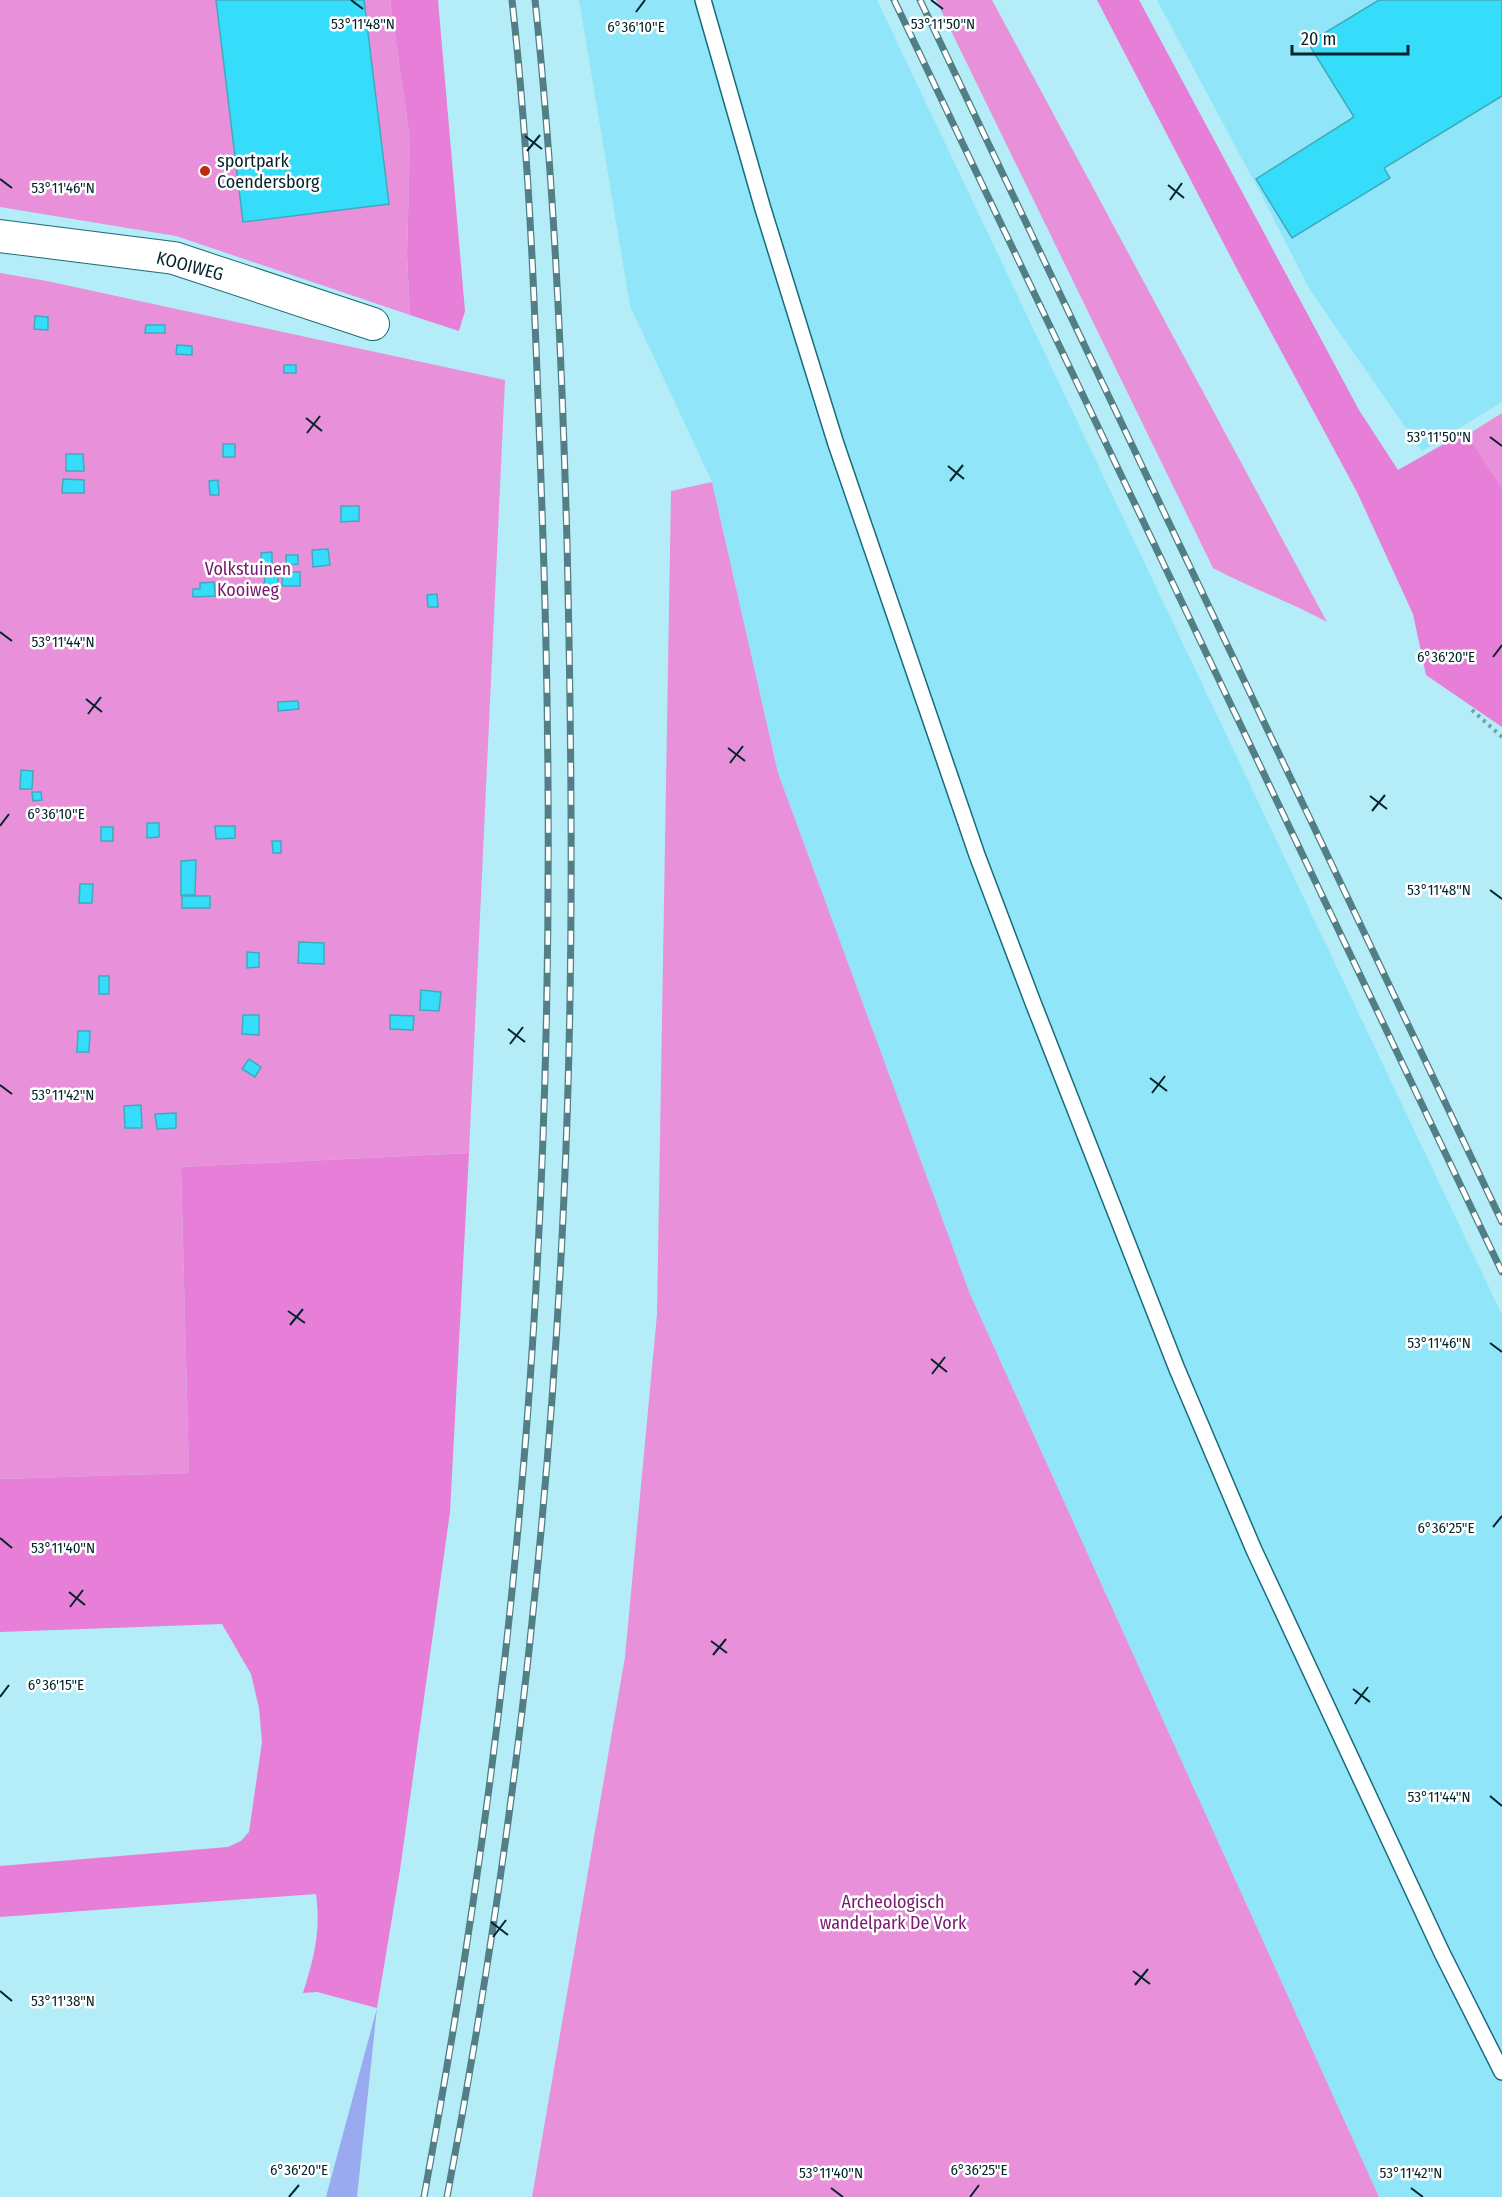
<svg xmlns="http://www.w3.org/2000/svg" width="1502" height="2197" font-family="'Fira Sans Condensed',sans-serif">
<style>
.built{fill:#90e5f8}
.green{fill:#e891da}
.forest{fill:#e77ed7}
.water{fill:#99aaef}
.building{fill:#35ddfa;stroke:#41a9bd;stroke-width:1.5}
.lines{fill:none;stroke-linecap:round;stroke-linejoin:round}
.lane-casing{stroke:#186b7b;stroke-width:18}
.street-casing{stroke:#186b7b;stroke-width:34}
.path{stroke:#709fa8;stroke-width:4;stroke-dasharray:3 4.5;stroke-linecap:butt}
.lane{stroke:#fff;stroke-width:15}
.street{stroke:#fff;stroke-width:32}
.rail-casing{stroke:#527e86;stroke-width:7}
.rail{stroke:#fff;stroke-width:4.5;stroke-dasharray:14;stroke-linecap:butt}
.ticks{fill:none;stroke:#03242a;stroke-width:2}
.poi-dot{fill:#b82d0f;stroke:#fff;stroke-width:2}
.labels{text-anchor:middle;stroke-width:5;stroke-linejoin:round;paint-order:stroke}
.poi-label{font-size:18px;fill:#03242a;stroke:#fff;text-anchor:start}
.street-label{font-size:18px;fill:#03242a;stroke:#fff}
.park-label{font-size:18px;fill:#77196d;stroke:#fff}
.ticks-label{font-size:15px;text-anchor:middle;fill:#03242a;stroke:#fff;stroke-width:5;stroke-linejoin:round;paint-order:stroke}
</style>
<rect width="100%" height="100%" fill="#b4ecf8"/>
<!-- built -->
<g class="built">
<polygon points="579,0 877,0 1502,1315 1502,2197 1379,2197 970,1294 778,773 712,482 630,306"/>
<polygon points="1157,0 1502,0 1502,402 1422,451 1310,290 1262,196"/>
</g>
<!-- green -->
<g class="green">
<polygon points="0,0 390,0 410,139 407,256 410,315 176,236 0,207"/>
<path d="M936,0H992L1327,622C1290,602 1251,588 1213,568Z"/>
<polygon points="0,273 47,281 505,380 469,1153 181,1167 189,1473 0,1479"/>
<polygon points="1502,413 1502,555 1437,454"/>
<polygon points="712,482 778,773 970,1294 1379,2197 532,2197 625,1657 657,1314 671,491"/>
</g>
<!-- forest -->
<g class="forest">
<polygon points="390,0 438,0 465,311 459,331 410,315 407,256 410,139"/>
<polygon points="1097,0 1139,0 1359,410 1398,470 1465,432 1502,489 1502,727 1426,675 1413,614 1357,492 1238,271"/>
<path d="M469,1153L450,1512L400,1870L377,2008L317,1992L303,1993C314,1957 321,1933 316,1894L0,1917V1866L228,1847L241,1841L249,1832L262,1742L259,1708L251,1674L222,1624L0,1632V1479L189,1473L181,1167Z"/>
</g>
<!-- water -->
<polygon class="water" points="377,2008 357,2197 326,2197"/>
<!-- building -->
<g class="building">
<polygon points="216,0 364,0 389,204 243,222"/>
<polygon points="1379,0 1502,0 1502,96 1384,168 1390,178 1292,238 1256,179 1354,117 1308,43"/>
<polygon points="35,316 48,317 48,330 34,329"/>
<polygon points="146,325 165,325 165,333 145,333"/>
<polygon points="177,345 192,346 192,355 176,354"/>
<rect x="284" y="365" width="12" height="8"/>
<rect x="223" y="444" width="12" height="13"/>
<polygon points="66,454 83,454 84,471 66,471"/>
<polygon points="63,479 84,480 84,493 62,493"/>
<polygon points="218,480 219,495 210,495 209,481"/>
<polygon points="341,506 359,506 359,521 341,522"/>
<polygon points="328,549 330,565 313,567 312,550"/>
<polygon points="272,552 272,564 262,565 261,553"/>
<polygon points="286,555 298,555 298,564 286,565"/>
<polygon points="265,572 278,572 278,589 264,589"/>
<polygon points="283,572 300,572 300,586 282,586"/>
<polygon points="214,582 215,596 193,597 193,589 200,589 200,583"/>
<polygon points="437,594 438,607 428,607 427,595"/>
<polygon points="298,701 299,709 278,711 278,702"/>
<polygon points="21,770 33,771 32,789 20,789"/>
<polygon points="32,792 41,792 42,800 33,801"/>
<polygon points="147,823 159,823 159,837 147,838"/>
<polygon points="215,826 235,826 235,838 216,839"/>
<rect x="101" y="827" width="12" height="14"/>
<polygon points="272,841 281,841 281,853 273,853"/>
<polygon points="196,860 195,895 181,895 181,861"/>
<polygon points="80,884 93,884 92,903 79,903"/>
<rect x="182" y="896" width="28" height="12"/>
<polygon points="299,942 324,943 324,964 298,963"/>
<polygon points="247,952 259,953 259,967 247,968"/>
<rect x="99" y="976" width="10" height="18"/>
<polygon points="421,990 441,992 439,1011 420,1010"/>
<polygon points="243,1015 259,1015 259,1035 242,1034"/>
<polygon points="390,1015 414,1016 413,1030 390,1029"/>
<polygon points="78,1031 90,1031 89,1052 77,1052"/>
<polygon points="249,1059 261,1067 255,1077 242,1069"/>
<polygon points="141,1105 142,1128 125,1128 124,1106"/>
<polygon points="176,1113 176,1128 157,1129 155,1114"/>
</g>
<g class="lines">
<defs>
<polyline id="lane" points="703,0 763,209 836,444 977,855 1032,1000 1177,1369 1254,1550 1442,1953 1502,2072"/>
<polyline id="street" points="0,236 174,258 373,324"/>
</defs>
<!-- lane casing -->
<use href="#lane" class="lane-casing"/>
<!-- street casing -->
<use href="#street" class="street-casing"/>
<!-- path -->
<polyline class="path" points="1472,710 1502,737"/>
<!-- lane -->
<use href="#lane" class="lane"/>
<!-- street -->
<use href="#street" class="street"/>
<defs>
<g id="rail">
<polyline points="894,0 1502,1272"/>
<polyline points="920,0 1502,1222"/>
<path d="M424,2197C467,1964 501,1730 521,1495C550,1166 554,838 542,509C536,339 531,169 512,0"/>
<path d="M447,2197C510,1867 549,1531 564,1196C574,978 572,760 567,542C562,361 554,180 535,0"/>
</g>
</defs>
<!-- rail casing -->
<use href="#rail" class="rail-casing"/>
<!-- rail -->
<use href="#rail" class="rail"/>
</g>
<!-- ticks -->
<path class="ticks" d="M351,0L363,9M931,0L943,9M636,12L645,0M525,136L542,149M527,151L540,135M0,179L12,188M1168,185L1184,198M1170,200L1182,183M306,418L322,431M307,433L320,416M1490,437L1502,446M948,466L964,479M950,481L963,465M0,632L12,641M1493,657L1502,645M86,699L102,712M88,714L101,697M728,748L745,761M730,763L743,746M1370,796L1387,809M1372,811L1385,795M0,826L9,814M1490,890L1502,899M508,1029L525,1042M510,1044L523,1027M1150,1078L1167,1091M0,1085L12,1094M1152,1093L1165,1076M288,1311L305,1323M290,1325L303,1309M1490,1343L1502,1352M931,1359L947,1372M932,1374L945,1357M1493,1527L1502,1516M0,1538L12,1548M69,1592L85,1605M70,1607L83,1590M711,1641L727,1653M713,1655L726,1639M1353,1689L1370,1702M0,1697L9,1685M1355,1704L1368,1687M1490,1796L1502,1806M491,1922L508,1935M493,1937L506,1920M1133,1971L1150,1984M1135,1985L1148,1969M0,1991L12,2001M831,2188L843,2197M1411,2188L1423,2197M289,2197L299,2185M970,2197L979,2185"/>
<!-- markers -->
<circle class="poi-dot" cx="205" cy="171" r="6"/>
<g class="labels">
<!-- poi labels -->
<g class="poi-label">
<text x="217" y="167">sportpark<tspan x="217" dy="21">Coendersborg</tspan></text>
</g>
<!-- street labels -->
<g class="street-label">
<text transform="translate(190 266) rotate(15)" y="6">KOOIWEG</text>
</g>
<!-- park labels -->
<g class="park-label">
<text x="248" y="575">Volkstuinen<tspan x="248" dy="21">Kooiweg</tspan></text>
<text x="893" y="1908">Archeologisch<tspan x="893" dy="21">wandelpark De Vork</tspan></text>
</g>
</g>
<g class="ticks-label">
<text x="363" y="29">53°11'48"N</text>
<text x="943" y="29">53°11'50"N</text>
<text x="636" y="32">6°36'10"E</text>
<text x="63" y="193">53°11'46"N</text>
<text x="1439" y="442">53°11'50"N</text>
<text x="63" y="647">53°11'44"N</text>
<text x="1446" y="662">6°36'20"E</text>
<text x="56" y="819">6°36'10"E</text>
<text x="1439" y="895">53°11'48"N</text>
<text x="63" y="1100">53°11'42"N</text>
<text x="1439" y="1348">53°11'46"N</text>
<text x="1446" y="1533">6°36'25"E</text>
<text x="63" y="1553">53°11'40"N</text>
<text x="56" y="1690">6°36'15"E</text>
<text x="1439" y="1802">53°11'44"N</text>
<text x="63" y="2006">53°11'38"N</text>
<text x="299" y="2175">6°36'20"E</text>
<text x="979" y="2175">6°36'25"E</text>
<text x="831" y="2178">53°11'40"N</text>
<text x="1411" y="2178">53°11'42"N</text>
</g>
<!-- scale -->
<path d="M1292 45v9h116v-9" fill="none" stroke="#03242a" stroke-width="3"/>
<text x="1301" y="45" font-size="18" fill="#03242a" stroke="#ffffff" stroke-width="4.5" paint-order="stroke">20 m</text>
</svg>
